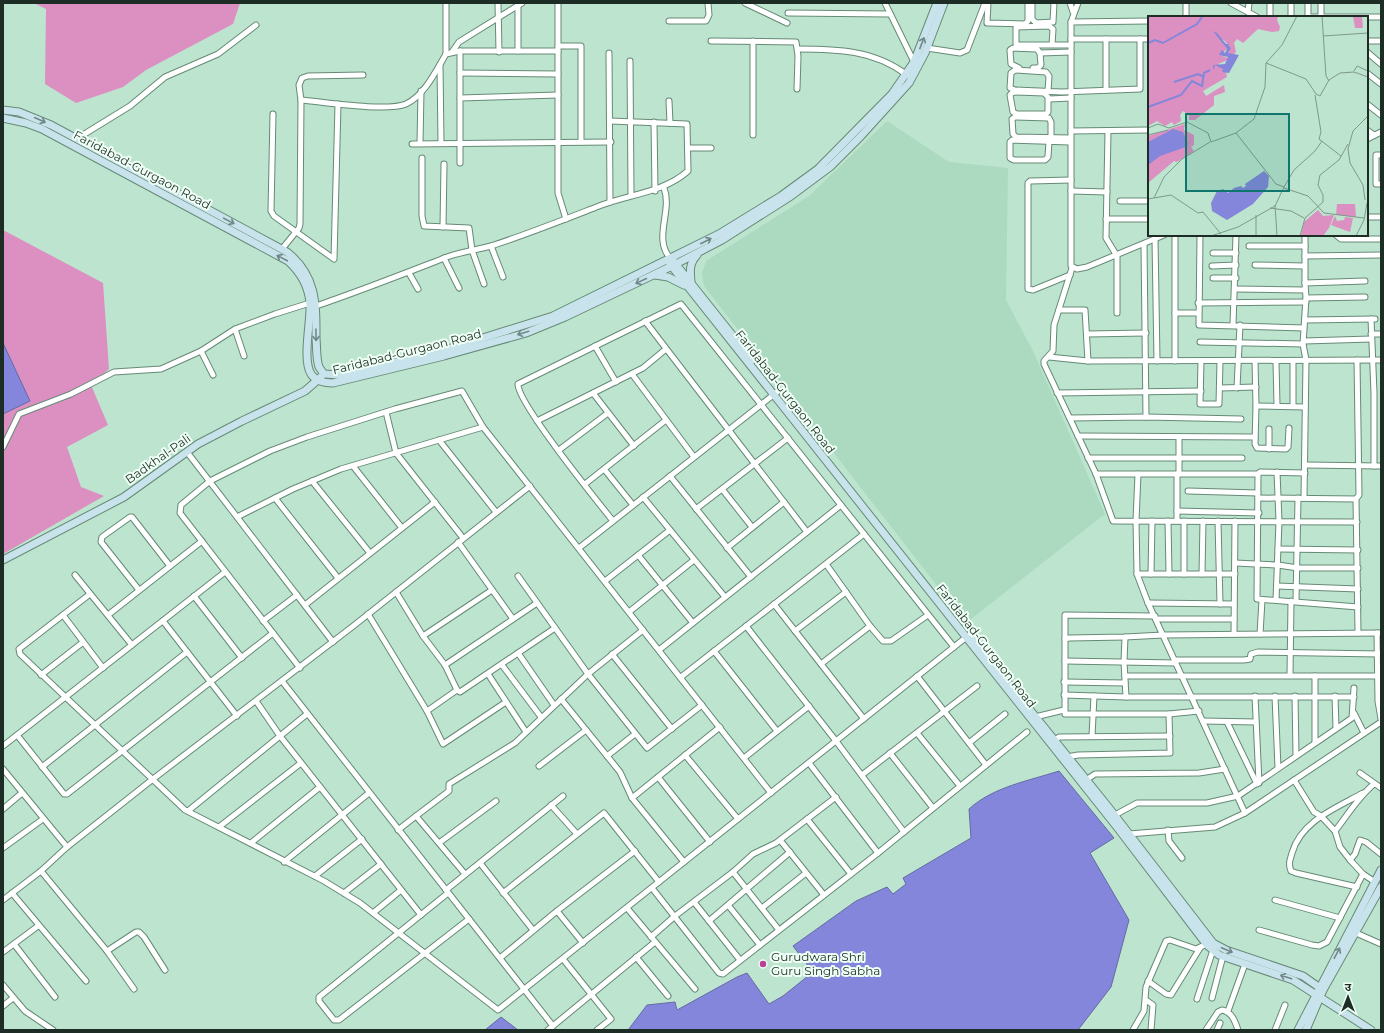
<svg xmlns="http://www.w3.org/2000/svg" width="1384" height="1033" font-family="Montserrat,'Noto Sans Devanagari',sans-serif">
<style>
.built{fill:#abdac0}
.green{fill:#dc8fc1}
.water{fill:#8386db;stroke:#646ba4}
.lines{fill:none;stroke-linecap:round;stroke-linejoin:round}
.street-casing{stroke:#668a76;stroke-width:7}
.secondary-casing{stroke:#668a76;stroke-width:9}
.street{stroke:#fff;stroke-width:5}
.secondary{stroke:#c8e3eb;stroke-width:7}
.oneway{stroke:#728888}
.poi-dot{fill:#b94196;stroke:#effff6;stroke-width:1.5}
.labels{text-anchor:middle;stroke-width:4;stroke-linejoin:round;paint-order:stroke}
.street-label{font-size:12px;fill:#1d2c24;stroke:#effff6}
.poi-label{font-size:12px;fill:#1d2c24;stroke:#effff6;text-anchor:start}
.inset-river{fill:none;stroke:#8386db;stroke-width:2}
.inset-road{fill:none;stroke:#7d9a8a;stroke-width:1}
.view{fill:#0f766e;fill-opacity:0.15;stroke:#0f766e;stroke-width:2}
.inset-edge{fill:none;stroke:#1d2c24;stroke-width:2}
</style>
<rect width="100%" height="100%" fill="#bde4ce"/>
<!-- built -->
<polygon class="built" points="887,121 949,162 1008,168 1006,300 1033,351 1105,514 966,623 704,286 702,274 706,261 809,196"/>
<!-- green -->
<g class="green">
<polygon points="34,3 240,3 233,24 146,70 123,87 76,103 45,84 46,9"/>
<polygon points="3,230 103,283 109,369 91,385 108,425 67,447 81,487 104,496 3,554"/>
</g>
<!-- water -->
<g class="water">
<polygon points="3,343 30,401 3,414"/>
<path d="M1059,771L1114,838L1090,853L1129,920L1111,987L1078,1030H628L647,1005L675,1002L677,1010L737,977L747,973L769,1004L783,996L813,972L793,946L856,901L887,887L893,894L906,884L903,878L971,838L969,809C993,787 1028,781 1059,771Z"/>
<polygon points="501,1017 518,1030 485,1030"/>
</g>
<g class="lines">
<defs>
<g id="street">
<polyline points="498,3 499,52"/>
<polyline points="558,3 558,193 566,219"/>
<polyline points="745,3 787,23"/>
<polyline points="885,3 914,62"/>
<polyline points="988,3 987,23 1025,24 1028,21 1028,3"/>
<polyline points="1032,3 1032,19 1036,23 1053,22 1054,3"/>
<polyline points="1070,3 1073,12"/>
<polyline points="1078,3 1071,22 1071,266 1077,269 1087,267 1164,235"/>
<polyline points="1186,3 1186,17"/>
<polyline points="1231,3 1257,17"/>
<polyline points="1321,3 1321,17"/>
<polyline points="1248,12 1249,3"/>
<polyline points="788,13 890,14"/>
<polyline points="1270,17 1270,3"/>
<polyline points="1291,17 1291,3"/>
<polyline points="1308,17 1381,17"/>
<polyline points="1308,17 1308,3"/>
<polyline points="669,21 706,21 709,15 708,3"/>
<polyline points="1071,22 1149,21"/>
<polyline points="1071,39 1149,39"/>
<polyline points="1106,39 1106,90"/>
<polyline points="711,41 796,42 798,56 797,89"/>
<polyline points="753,41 753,135"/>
<polyline points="1367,41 1381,41"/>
<polyline points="1052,45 1053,29 1049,26 1016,27 1016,44 1018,45 1071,45"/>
<polyline points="558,46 581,46 581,142"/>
<polyline points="927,48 960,53 967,50 985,3"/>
<path d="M798,49C836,49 875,50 907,75"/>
<polyline points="518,51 518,4"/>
<polyline points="452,52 459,42 522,3"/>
<polyline points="1367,52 1381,64"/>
<polyline points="609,53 610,202"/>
<polyline points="446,54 446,3"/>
<polyline points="630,61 631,195"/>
<polyline points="440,65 441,143"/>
<polyline points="1019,68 1011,64 1010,50 1013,48 1037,49 1040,53 1071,52"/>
<polyline points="1033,68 1038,68 1041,65 1040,53"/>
<polyline points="460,73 558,74"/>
<polyline points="1367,73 1381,84"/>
<polyline points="1048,91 1049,76 1046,72 1015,70 1011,73 1010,88 1015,90 1062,92 1140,89 1140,39"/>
<polygon points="1013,92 1044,93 1048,97 1048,112 1046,114 1017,114 1013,112 1010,95"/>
<polyline points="460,98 558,95"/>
<polyline points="1049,99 1071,98"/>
<path d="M301,100C324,102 386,112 406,104C424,96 436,71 446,54L460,51H558"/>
<polyline points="669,101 670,123"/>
<polyline points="1367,104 1381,115"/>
<polyline points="273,114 271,211 274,216 334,259 338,104"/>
<polyline points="654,122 655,191"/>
<polyline points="1367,130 1374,135"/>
<polyline points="1071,131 1149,130"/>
<polyline points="1108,131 1106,238 1117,256 1117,313"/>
<polyline points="1051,137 1051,122 1049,118 1015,117 1012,119 1013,134 1016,137 1070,138"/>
<polyline points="78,138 130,106 165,77 218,54 256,25"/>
<polyline points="1367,139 1381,132"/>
<polyline points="1049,141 1048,157 1045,160 1014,160 1010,158 1010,142 1012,140 1070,142"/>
<polyline points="420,143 421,91"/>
<polyline points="412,144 611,142"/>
<polyline points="688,148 711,148"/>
<polyline points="1381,155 1376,155 1376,184 1381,184"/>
<polyline points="422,158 422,216 424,226 469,228 472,250 484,284"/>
<polyline points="460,163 460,51"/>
<path d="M664,188C673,211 652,239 671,259"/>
<polyline points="1071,191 1107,192"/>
<polyline points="1120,201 1149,201"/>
<polyline points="1367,217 1381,217"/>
<polyline points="1106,219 1149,219"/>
<polyline points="443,227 444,164"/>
<polyline points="1200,235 1199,325 1304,328"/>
<polyline points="1336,235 1341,239 1381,239"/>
<polyline points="1155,239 1157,361"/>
<polyline points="1144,244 1146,417"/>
<polyline points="491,246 503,277"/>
<polyline points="1249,246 1305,246"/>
<polyline points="282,249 299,228 300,224 301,100 299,85 302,78 308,76 363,75"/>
<polyline points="1213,253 1236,253"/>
<polyline points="1305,256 1305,235"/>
<polyline points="444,258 459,288"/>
<polyline points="1255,265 1304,266"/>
<polyline points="1212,266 1236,265"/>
<polyline points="1072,268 1054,325 1053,351 1044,361 1044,364 1096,474 1113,521 1357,522"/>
<polyline points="409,273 418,289"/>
<polyline points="1070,275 1033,290 1028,289 1028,183 1030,181 1071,180"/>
<polyline points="1213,278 1236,278"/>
<polyline points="1305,283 1305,256 1381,255"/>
<polyline points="1235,289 1304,290"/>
<polyline points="1365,297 1306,298 1305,283 1365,281"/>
<polyline points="1198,303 1306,302"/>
<path d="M316,306C360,291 403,274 447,257C461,252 476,250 491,246C528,234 563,220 599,206C629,194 663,193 688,171L687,124L610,121"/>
<polyline points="1059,310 1085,310 1088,361"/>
<polyline points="1175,313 1198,313"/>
<polyline points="1371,319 1374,393 1374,466"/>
<polyline points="1305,320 1375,319"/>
<polyline points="645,321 807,532"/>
<polyline points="1233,325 1236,235"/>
<polyline points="235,329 244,356"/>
<polyline points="1087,334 1146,333"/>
<polyline points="1371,334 1381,334"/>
<polyline points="1304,341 1371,339"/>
<polyline points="1200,342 1303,344"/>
<polyline points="595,346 616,382"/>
<polyline points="201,351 213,375"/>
<polyline points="1049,357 1088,361 1381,360"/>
<polyline points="1357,360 1359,495 1356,499 1358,633"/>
<polyline points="1175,361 1175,235"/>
<polyline points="1201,361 1200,404 1219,404 1220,361"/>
<polyline points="1255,361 1256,406 1255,444 1257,448 1286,449 1288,447 1289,428"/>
<polyline points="1276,361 1277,406"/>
<polyline points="1293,361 1293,406"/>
<polyline points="632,374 694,457"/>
<polyline points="1220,388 1256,387"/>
<polyline points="1237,388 1240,325"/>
<polyline points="593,393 634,446"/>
<polyline points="1057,393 1201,391"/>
<polyline points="1256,406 1305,407"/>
<polyline points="386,412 396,453 463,538"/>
<polyline points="1070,418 1146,417 1241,419"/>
<polyline points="537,421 643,368 666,349"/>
<polyline points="1078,436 1255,437"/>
<polyline points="439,440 496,512"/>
<polyline points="3,447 19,414 71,394 114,372 161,369 201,351 235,329 275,314 313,302"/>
<polyline points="1269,449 1269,429"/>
<polyline points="559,450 608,413"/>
<polyline points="187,452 333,642"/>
<polyline points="1088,458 1242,458"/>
<polyline points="1305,465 1381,466"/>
<polyline points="353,466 402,528"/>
<polyline points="604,469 633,505"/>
<polyline points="1305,473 1260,472 1258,474 1257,599 1358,607"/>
<polyline points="1096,474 1258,474"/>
<polyline points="1138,474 1136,521 1137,574 1148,603 1245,813"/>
<polyline points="1177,474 1177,521"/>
<polyline points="1179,474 1179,437"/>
<polyline points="670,476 751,577"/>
<polyline points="312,481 370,553"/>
<polyline points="585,484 666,420"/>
<polyline points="722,489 752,527"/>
<polyline points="1188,491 1258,493"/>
<polyline points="643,497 725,597"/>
<polyline points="275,498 338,578"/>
<polyline points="1258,498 1356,499"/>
<polyline points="1304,498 1306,360 1303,344 1306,298"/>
<polyline points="696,509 788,438"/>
<polyline points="1177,511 1259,513"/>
<polyline points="237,517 293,489 341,469 483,427"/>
<path d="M613,521C597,501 517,402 518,384L681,304L954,647"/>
<polyline points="1168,521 1169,574"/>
<polyline points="1218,521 1220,604"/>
<polyline points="458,542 513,619"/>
<polyline points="579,548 777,392"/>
<polyline points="727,548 784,502"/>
<polyline points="1278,549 1358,550"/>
<polyline points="638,555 693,623"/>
<polyline points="1235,563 1278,565 1298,568 1358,568"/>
<polyline points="826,564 870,626 883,641 891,641 928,615"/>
<polyline points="1137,574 1235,574"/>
<polyline points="1151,574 1152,521"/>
<polyline points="1184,574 1184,521"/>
<polyline points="1202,574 1203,521"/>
<polyline points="75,575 132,645"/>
<polyline points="518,576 588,674 647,748 702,705"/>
<polyline points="605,581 670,530"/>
<polyline points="1277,586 1358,589"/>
<polyline points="139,590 101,542 102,537 130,517 132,517 170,566"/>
<polyline points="396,592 423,636 445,665 457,690 460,692 555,628"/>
<polyline points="90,594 19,649 20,654 185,810 324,881 360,903 498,1010 969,635"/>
<polyline points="194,596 242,658"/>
<polyline points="1276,600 1279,521 1277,472"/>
<polyline points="1296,601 1298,498"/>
<polyline points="1148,603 1234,604"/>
<polyline points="774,604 864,719"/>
<polyline points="305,605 435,502"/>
<polyline points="629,612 694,560"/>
<polyline points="368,614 427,711"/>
<polyline points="63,615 103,668"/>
<polyline points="108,615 202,541"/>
<polyline points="1156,619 1234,619"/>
<polyline points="163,621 237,716"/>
<polyline points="263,621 297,595"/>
<polyline points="746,626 836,741 904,832"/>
<polyline points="795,631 846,592"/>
<polyline points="1377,633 1378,701 1381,719"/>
<polyline points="1234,634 1235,521"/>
<polyline points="1260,634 1262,600"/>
<polyline points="423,636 492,590"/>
<polyline points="1125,637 1124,662 1126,697"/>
<polyline points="1065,639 1065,615 1155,616"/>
<polyline points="659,650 841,505"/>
<polyline points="714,651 777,731"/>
<polyline points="518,653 554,705"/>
<polyline points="612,654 672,729"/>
<polyline points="1175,660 1244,660 1250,659 1251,654 1258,652 1381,654"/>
<polyline points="1065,661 1176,663"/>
<polyline points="821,664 870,626"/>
<polyline points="445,665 537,603"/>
<polyline points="502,665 541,717"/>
<polyline points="300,668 180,513 181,505 210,481 270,451 307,437 395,409 462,391 483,427 771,793"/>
<polyline points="488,674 526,732"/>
<polyline points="41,675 82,643"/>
<polyline points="1290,675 1291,601"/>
<polyline points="917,676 986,765"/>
<polyline points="1125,676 1381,676"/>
<polyline points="1315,676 1315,742"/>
<polyline points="681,677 864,534"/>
<polyline points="282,681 553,1026"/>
<polyline points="1064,682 1125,683"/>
<polyline points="457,690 427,711 443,744 506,702"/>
<polyline points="1064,695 1126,697 1354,697"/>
<polyline points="1255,696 1259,783"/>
<polyline points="1275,696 1278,768"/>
<polyline points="1295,696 1296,755"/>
<polyline points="1335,696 1336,728"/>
<polyline points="561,699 620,772 632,798 684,862"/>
<polyline points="256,701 280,736 421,915"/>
<polyline points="1199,711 1169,714 1065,714 1065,639 1069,638 1125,637 1163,635 1381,633"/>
<polyline points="1354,713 1364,733"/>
<polyline points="1035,717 1064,710"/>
<polyline points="1203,721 1256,722"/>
<polyline points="1227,722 1257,784"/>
<polyline points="917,733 960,786"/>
<polyline points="17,735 64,794 67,794 273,633"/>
<polyline points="1092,736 1094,696"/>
<polyline points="1054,741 1059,737 1170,736"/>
<polyline points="969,743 1005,714"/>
<polyline points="3,746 225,572"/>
<polyline points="890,753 933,808"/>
<polyline points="685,755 738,819"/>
<polyline points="607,756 635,734"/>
<polyline points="1067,757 1078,755 1170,753 1169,714"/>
<polyline points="744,758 809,706"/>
<polyline points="809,763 878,853"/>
<polyline points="539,766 586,730"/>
<polyline points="42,767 187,652"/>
<polyline points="3,769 67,847"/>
<polyline points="1360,773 1381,788"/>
<polyline points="862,775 977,686"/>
<polyline points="658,777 710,842"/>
<polyline points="1086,780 1095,774 1199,773 1225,769"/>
<polyline points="1294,780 1314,812 1321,816 1335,831 1340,847 1351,861 1363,874 1375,882"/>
<polyline points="632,798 720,727"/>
<polyline points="551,805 577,834"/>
<polyline points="3,809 22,793"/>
<polyline points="188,811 307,714"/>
<polyline points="1115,815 1137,803 1207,803 1238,796 1352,718 1354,688"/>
<polyline points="416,816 449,791 449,784 515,743 588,674 643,630"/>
<polyline points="807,819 851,874"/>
<polyline points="219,827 301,763"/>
<polyline points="398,830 416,816 465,874"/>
<polyline points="1168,830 1169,841 1182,858"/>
<path d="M1335,831C1347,816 1358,797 1374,784"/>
<polyline points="1129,834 1215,827 1245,813 1381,722"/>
<polyline points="780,840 824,895"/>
<polyline points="251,843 320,787"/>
<polyline points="439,843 496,801"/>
<polyline points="3,848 43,819"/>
<polyline points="1350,860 1355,854 1360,840 1366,842 1381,854"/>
<polyline points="284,862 369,793"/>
<polyline points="480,863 533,930"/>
<polyline points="41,871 107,951 134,989"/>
<polyline points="733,872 779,930"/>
<polyline points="315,876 362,839"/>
<path d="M1357,887L1296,873L1291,871C1288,864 1290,860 1292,853C1301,821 1336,808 1363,793"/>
<polyline points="652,888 719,973 723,974 878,853 1027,732"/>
<polyline points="446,890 563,796"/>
<polyline points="12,893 86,981"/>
<polyline points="344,893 381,864"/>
<polyline points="448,893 319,997 319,1001 334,1020 339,1020 469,919"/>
<polyline points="503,893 604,813 659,882"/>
<polyline points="3,900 41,871 67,847 153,779 352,627 530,486"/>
<polyline points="1275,900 1340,918"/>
<polyline points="694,902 740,960"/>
<polyline points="728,905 760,945"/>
<polyline points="627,908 695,989"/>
<polyline points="762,908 806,873"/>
<polyline points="557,911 583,943"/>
<polyline points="373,913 401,890"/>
<polyline points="709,921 790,852"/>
<polyline points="1259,930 1312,945 1319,946 1327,942 1363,874"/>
<polyline points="1356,933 1381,944"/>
<polyline points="651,937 675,916 733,872 753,854 776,843 836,797"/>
<polyline points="14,944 55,997"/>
<polyline points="107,951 136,932 139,932 144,937 165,970"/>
<polyline points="3,952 38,926"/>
<polyline points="636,957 668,996"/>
<polyline points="500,958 557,911 635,851"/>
<polyline points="563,959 611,1019 597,1030"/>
<polyline points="1148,981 1166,994 1171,995 1200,948"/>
<polyline points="3,985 25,1011 53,1030"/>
<polyline points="1212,998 1223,956"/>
<polyline points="1197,999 1213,950"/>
<polyline points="1146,1000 1153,1005 1151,1030"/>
<polyline points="3,1006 13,998"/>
<polyline points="1228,1011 1245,964"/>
<polyline points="548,1030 655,942"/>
<polyline points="1133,1030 1144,1011 1146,987 1166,941 1170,940 1196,949 1209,943"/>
<path d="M1206,1030L1218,1012L1222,1010C1232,1012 1235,1021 1238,1030"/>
<polyline points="1217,1030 1220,1023"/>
<polyline points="1275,1030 1285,1005"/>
</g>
<g id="secondary">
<path d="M3,110L19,112L51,125L287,252C317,276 316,304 316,339C317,348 316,358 319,367L324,374L340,375L432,354L553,316L719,234L781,196L818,169L892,94L914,62L937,3"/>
<path d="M3,118L26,123L42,129L288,261C300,272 309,287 310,304C311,322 302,359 311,374C316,382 325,383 333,383L444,356L526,333L565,317L672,266L722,240L791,196L830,167L861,136L909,83L925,53L944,3"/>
<polyline points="674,262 752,360"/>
<polyline points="670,264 1117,827 1207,945 1219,955 1293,980 1371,1030"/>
<polyline points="655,275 668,277 684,285"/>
<path d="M691,282C690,272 689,263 697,255"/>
<polyline points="3,560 124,497 198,444 242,421 305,391 321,377"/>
<polyline points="972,638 1109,808 1213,943 1226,950 1303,976 1323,990"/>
<polyline points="1298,1030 1381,870"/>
<polyline points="1306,1030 1323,990 1381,887"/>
</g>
</defs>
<!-- street casing -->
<use href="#street" class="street-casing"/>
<!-- secondary casing -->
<use href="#secondary" class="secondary-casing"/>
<!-- street -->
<use href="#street" class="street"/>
<!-- secondary -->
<use href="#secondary" class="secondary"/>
</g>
<!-- one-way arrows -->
<defs><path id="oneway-shaft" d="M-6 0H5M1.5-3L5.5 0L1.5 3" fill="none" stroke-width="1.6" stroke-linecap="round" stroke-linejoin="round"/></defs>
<g class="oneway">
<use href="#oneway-shaft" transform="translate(922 43) rotate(-69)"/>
<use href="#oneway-shaft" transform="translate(40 120) rotate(24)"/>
<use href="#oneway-shaft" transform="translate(229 221) rotate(28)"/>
<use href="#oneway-shaft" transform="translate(706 241) rotate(-27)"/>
<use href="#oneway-shaft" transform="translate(282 258) rotate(-152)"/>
<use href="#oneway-shaft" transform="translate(641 281) rotate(155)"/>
<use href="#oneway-shaft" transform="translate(523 333) rotate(163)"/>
<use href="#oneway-shaft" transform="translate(316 335) rotate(89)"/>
<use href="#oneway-shaft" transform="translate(1227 950) rotate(23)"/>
<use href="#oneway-shaft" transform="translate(1337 953) rotate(-62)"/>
<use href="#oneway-shaft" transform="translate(1286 977) rotate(-162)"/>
</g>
<!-- markers -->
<circle class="poi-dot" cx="763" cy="964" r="4"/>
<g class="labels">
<!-- street labels -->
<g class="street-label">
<text transform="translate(142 170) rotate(28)" y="4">Faridabad-Gurgaon Road</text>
<text transform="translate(407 352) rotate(-14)" y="4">Faridabad-Gurgaon Road</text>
<text transform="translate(785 392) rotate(52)" y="4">Faridabad-Gurgaon Road</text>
<text transform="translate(158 459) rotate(-35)" y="4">Badkhal-Pali</text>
<text transform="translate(986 646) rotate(52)" y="4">Faridabad-Gurgaon Road</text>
</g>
<!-- poi labels -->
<g class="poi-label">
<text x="771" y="961">Gurudwara Shri<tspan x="771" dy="14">Guru Singh Sabha</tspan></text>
</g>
</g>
<!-- overview -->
<g transform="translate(1148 16)">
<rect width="220" height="220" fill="#bde4ce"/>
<path d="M0,0H130L129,4L132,11L131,15L124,16L110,13L95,27L89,23L86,27L88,36L84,40L80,36L82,32L77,25L70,21L79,33L72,39L82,43L70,48L78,56L79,61L55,75L58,80L76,69L77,76L66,80V89L47,104H41V99L35,95L32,99L33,105L26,109L24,106L17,110L9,105L0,110ZM205,0H214L215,12H207ZM37,108L36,114L46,119V129L43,131L46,135L29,146L26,145L0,167V120ZM189,188H207L208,201L188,199ZM170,194L175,200L186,199L181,212L175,220H153L156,206ZM187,200L189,205L196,204L197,201L205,202L202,216L183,209Z" fill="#dc8fc1"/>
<path d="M65,15L69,17L78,28H82L80,29L83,32L80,37L91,39L81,57L74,56L75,53L67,49L66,53H61H65V49L77,48L80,41L71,39L74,34L77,37L79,33ZM25,113L35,116L40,128L38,131L12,140L0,149V126ZM116,155L121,160L120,171L105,188L79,204L64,195L63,187L69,175L75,173L80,177L86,172L93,170L95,172L98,170L97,168Z" fill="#8386db"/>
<path class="inset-river" d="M0,27L7,24L15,27L49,8L54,1M26,66L50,58L56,61M0,91L33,79L44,65L54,70L56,57L62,54"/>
<path class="inset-road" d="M174,0L178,60L181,65M175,20L220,17M118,47L158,63L168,78M206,55L209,50L220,55M168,78L172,80L181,64L192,57L206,56L220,61M167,79L173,116L171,123L193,140M0,112L10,108L21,112L39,106L60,117L63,126L88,117L128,168L136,171L127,190M88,117L106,103L117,71L118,47L134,29L149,0M0,119L20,114M136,171L146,154L167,135L174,125M136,172L160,180L176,197L216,202M6,182L23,179L50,197L55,196L73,218M0,183L6,182L16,161L34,143L62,126M217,184L215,169L202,147L200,133L205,115L220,100M127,189L129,220M122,192L143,195L156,202M157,202L175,186V179L170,169L172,159L191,144L200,128M63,220L90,211L127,190M108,220V199M152,220L157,202M208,220L216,204L219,187"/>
<path class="view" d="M38,98H141V175H38Z"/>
<rect width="220" height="220" class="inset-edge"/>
</g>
<!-- border -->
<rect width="1384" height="1033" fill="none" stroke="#1d2c24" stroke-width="8"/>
<!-- north arrow -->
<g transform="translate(1348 997)" stroke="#effff6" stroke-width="3" paint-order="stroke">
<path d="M0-3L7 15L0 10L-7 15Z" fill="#1d2c24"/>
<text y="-6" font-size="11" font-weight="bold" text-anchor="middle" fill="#1d2c24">उ</text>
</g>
</svg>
